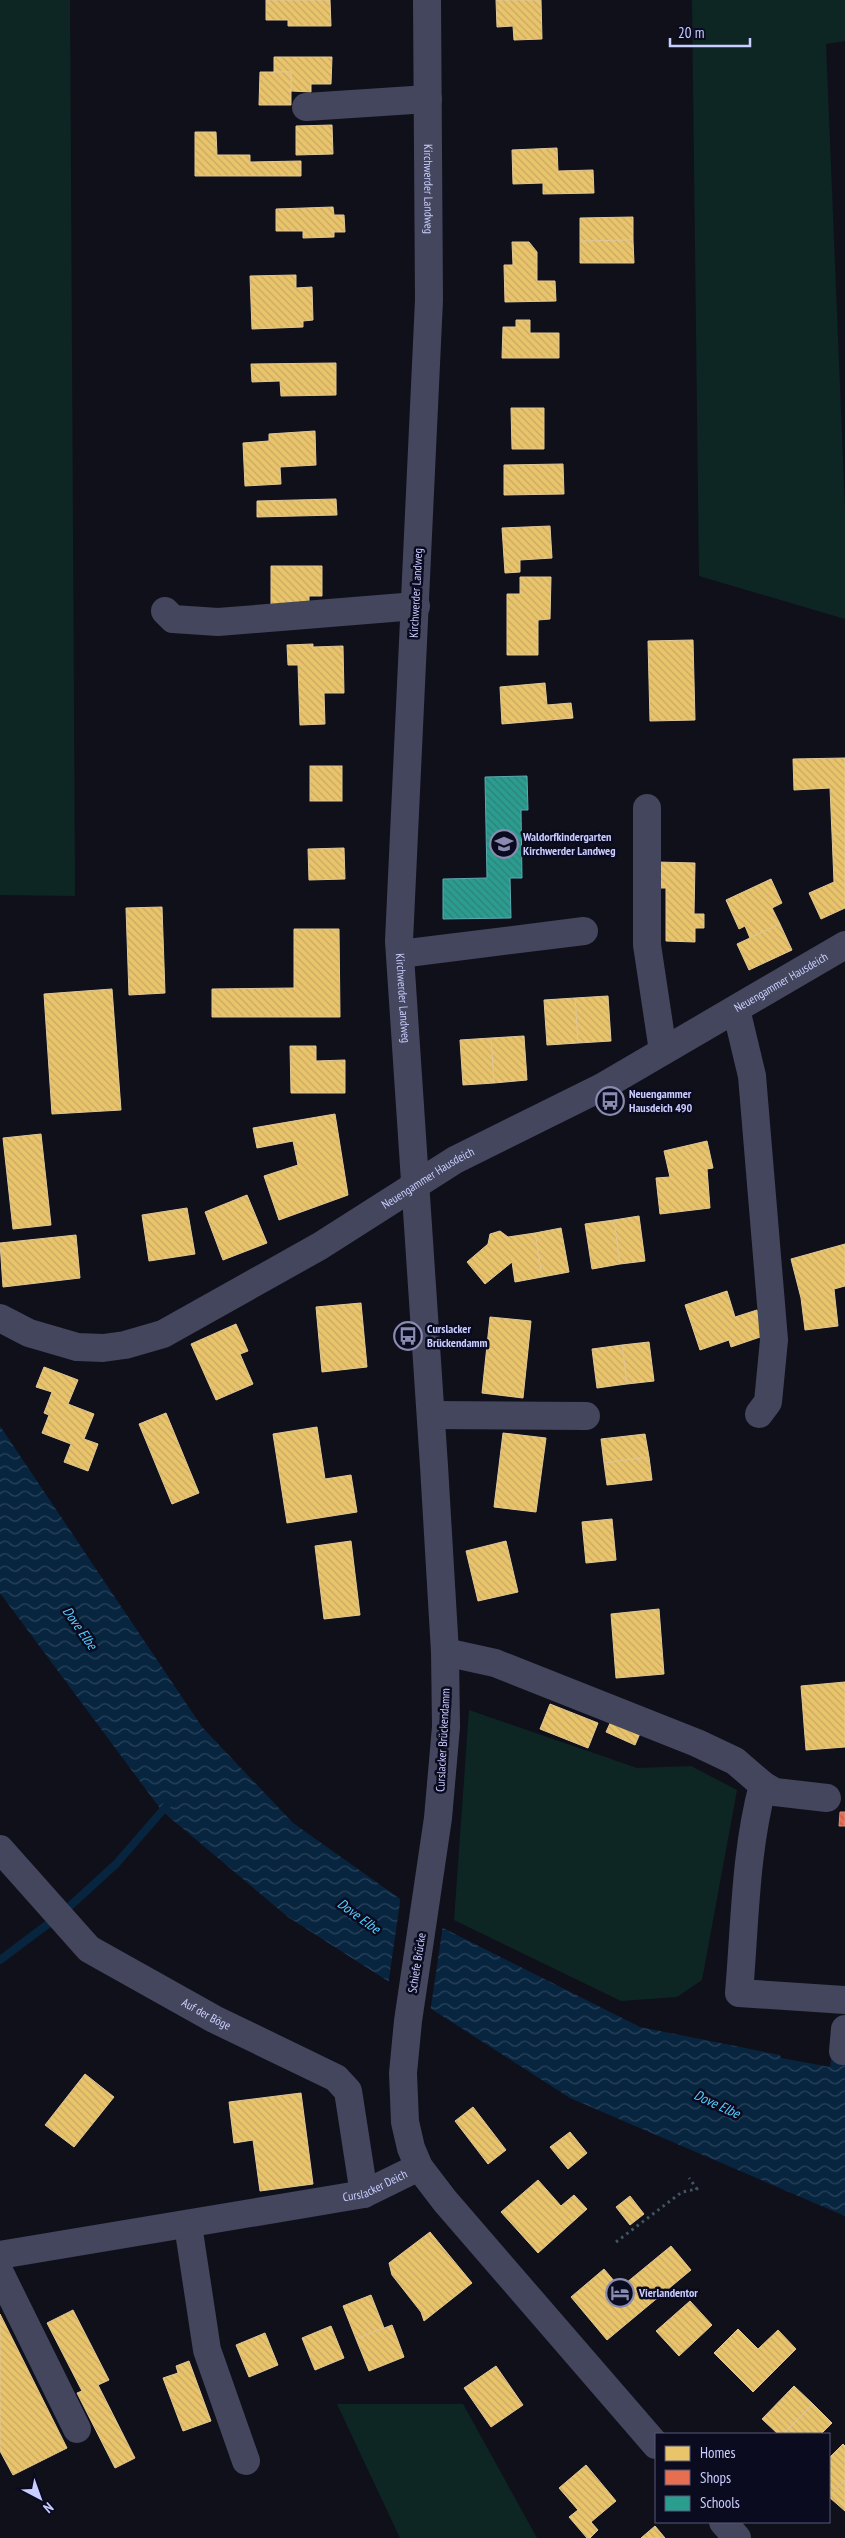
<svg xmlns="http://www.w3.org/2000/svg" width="845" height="2538" font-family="'PT Sans Narrow',sans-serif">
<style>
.green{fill:#0d2623}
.water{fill:url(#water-waves)}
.pier{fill:#10101b}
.homes{fill:url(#homes-back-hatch);stroke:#e0c797}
.shops{fill:url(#shops-back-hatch);stroke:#de8b85}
.schools{fill:url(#schools-back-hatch);stroke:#5aabb1}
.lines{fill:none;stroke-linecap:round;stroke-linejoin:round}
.stream{stroke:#08253f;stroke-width:8}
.path{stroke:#415660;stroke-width:3;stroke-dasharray:2.5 4;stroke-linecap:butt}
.minor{stroke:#43465c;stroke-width:28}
.labels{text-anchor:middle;stroke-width:5;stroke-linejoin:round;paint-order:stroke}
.street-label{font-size:12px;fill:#cacdff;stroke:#0b0b20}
.poi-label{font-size:12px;font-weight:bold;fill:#cacdff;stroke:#0b0b20;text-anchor:start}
.water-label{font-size:14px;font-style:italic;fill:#58ceff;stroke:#0b0b20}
</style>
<defs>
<pattern id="water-waves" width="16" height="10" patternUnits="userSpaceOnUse" patternTransform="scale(1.25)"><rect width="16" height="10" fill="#08253f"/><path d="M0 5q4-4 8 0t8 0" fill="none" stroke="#2b435c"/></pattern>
<pattern id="homes-back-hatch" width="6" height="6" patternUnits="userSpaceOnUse" patternTransform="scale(1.25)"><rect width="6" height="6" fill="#e9c46a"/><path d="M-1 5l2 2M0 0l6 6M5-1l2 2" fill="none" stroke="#c7a964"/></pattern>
<pattern id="shops-back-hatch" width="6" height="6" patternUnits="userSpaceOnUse" patternTransform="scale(1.25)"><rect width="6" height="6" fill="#e76f51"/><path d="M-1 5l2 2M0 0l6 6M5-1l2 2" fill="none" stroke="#b46050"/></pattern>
<pattern id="schools-back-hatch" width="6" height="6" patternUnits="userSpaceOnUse" patternTransform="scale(1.25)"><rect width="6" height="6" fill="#2a9d8f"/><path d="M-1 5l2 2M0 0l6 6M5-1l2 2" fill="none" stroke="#30807b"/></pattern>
</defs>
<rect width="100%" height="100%" fill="#10101b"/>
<!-- green -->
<g class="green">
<polygon points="0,0 70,0 75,896 0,895"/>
<polygon points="692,0 845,0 845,41 826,44 845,510 845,619 699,576"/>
<polygon points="469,1710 637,1768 691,1766 737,1790 702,1980 677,1997 621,2001 454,1920"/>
<polygon points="337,2404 463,2404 537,2538 400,2538"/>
</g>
<!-- water -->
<polygon class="water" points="0,1426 202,1727 293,1823 437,1925 640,2027 780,2055 781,2058 830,2067 832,2050 845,2051 845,2216 570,2098 288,1917 162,1811 0,1593"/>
<!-- pier -->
<polygon class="pier" points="401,1895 443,1925 430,2013 388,1986"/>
<!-- homes -->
<g class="homes">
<polygon points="266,0 330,0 331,26 288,26 288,20 266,20"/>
<polygon points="496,0 541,0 542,39 514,40 513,26 497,27"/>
<polygon points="274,57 332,57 331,84 311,84 311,92 291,91 291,72 274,72"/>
<polygon points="260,72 291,72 291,105 259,105"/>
<polygon points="332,125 333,154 296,155 296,126"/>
<polygon points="195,132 216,132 217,155 250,155 250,162 301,161 301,176 195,176"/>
<polygon points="557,148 558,171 593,170 594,193 543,194 543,183 513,184 512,150"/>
<polygon points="333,207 334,215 344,215 345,232 334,232 334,237 303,238 303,231 276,231 276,209"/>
<polygon points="633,217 633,240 580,241 580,218"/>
<polygon points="633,240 634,263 580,263 580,241"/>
<polygon points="512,242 529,242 537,252 537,281 555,281 556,301 505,302 504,265 513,265"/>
<polygon points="296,275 296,288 312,287 313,320 303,321 303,327 252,329 250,276"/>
<polygon points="516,320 530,320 530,333 559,333 559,358 502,358 503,327 516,327"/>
<polygon points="336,363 336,395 281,396 280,381 252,382 251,364"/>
<polygon points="511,408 544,408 544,449 512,449"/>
<polygon points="315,431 316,465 280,467 281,484 245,486 243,443 269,441 269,434"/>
<polygon points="563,464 564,494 504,495 504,465"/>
<polygon points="336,499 337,515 257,517 257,501"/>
<polygon points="550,526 552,558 520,560 520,572 505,573 502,528"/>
<polygon points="271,566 322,566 322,596 309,596 309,604 271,604"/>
<polygon points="520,577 551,577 550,619 538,620 538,655 507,655 507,594 520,594"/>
<polygon points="693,640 695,720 650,721 648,641"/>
<polygon points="313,644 313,647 343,646 344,693 324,693 325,724 300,725 298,665 288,665 287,645"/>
<polygon points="545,683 547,705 571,703 573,718 502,724 500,687"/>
<polygon points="845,758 845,833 832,834 830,788 794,790 793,759"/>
<rect x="310" y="766" width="32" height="35"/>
<polygon points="845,833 845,908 821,919 809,893 834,882 832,834"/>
<polygon points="344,848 345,879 309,880 308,849"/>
<polygon points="657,862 695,863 694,914 704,914 704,928 695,928 695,942 666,941 666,888 657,888"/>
<polygon points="771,879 782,903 772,908 780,924 750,938 745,926 739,929 726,900"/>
<polygon points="162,907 165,993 129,995 126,908"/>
<polygon points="780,924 792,950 749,970 737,944"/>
<polygon points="294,929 339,929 340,1017 212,1017 212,989 294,988"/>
<polygon points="112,989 121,1110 52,1114 44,994"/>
<polygon points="608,996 611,1041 578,1043 575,998"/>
<polygon points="575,998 578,1043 547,1045 544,1000"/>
<polygon points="524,1036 527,1080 494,1083 491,1038"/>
<polygon points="491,1038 494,1083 463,1085 460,1040"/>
<polygon points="290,1046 316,1046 316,1061 345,1060 345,1093 291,1093"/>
<polygon points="335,1114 348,1195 279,1220 264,1176 298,1165 293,1141 257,1148 253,1128"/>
<polygon points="41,1134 51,1225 13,1229 3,1138"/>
<polygon points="707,1141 713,1168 707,1169 710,1208 660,1214 656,1178 670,1177 664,1151"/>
<polygon points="247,1195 267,1243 223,1260 205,1212"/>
<polygon points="187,1208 195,1254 149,1261 142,1215"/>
<polygon points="639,1216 645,1261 620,1264 614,1220"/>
<polygon points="614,1220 620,1264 592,1269 585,1224"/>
<polygon points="561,1228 569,1272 542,1277 535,1233"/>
<polygon points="500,1231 508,1237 535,1233 542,1277 515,1282 512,1262 485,1284 467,1262 488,1244 490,1234"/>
<polygon points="76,1235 80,1278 3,1287 0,1243"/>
<polygon points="845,1244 845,1286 834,1289 838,1326 805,1330 801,1298 791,1259"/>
<polygon points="727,1291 735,1317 757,1310 766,1335 731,1347 729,1340 700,1350 685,1305"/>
<polygon points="361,1303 367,1367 322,1372 316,1307"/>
<polygon points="490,1317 531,1321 523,1398 482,1393"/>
<polygon points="236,1324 248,1351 240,1354 253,1384 216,1400 191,1344"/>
<polygon points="649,1342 654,1381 627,1384 622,1345"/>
<polygon points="622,1345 627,1384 597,1388 592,1349"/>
<polygon points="44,1367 78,1380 68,1404 94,1414 84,1439 98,1444 88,1471 64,1462 71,1444 42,1433 49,1415 44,1413 52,1392 36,1387"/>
<polygon points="166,1413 199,1493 172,1504 139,1424"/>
<polygon points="317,1427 325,1479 351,1475 357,1512 287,1523 273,1434"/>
<polygon points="503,1433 546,1438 536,1512 494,1507"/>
<polygon points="645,1434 649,1457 604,1463 601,1439"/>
<polygon points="649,1457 652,1480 607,1485 604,1463"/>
<polygon points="612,1519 616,1560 586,1563 582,1522"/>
<polygon points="351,1541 360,1615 324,1619 315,1546"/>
<polygon points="506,1541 518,1592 478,1601 466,1551"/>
<polygon points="659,1609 664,1674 616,1678 611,1614"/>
<polygon points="845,1682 845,1747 806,1750 801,1686"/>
<polygon points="550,1704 598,1723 588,1748 540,1729"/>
<polygon points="612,1719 641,1731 635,1745 606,1732"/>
<polygon points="85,2074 114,2097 74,2147 45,2125"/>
<polygon points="301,2093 313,2184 260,2191 253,2140 234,2143 229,2102"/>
<polygon points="473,2107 506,2150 488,2164 455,2121"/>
<polygon points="570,2132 587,2153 568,2169 550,2147"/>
<polygon points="538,2180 561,2206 574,2195 587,2209 538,2253 501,2212"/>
<polygon points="630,2196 644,2214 630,2225 616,2207"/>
<polygon points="430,2232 472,2283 424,2321 421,2312 392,2275 389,2263"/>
<polygon points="671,2246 691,2270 607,2340 571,2297 604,2269 620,2288"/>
<polygon points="371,2295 384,2328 356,2339 343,2306"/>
<polygon points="690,2301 712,2325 679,2356 656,2331"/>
<polygon points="73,2310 109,2380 98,2385 135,2458 115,2468 77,2393 82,2391 47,2323"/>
<polygon points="0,2314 67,2448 13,2475 0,2451"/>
<polygon points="392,2325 404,2357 369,2371 356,2339"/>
<polygon points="331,2326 344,2358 315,2370 302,2338"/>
<polygon points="738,2329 758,2349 778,2330 796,2349 753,2392 714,2353"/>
<polygon points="265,2333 278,2365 249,2377 236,2345"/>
<polygon points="189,2361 211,2421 183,2431 163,2378 178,2373 176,2366"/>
<polygon points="496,2366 523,2405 491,2427 464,2388"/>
<polygon points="794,2386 813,2404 783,2434 778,2434 762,2419"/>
<polygon points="813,2404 832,2423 821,2434 783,2434"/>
<polygon points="843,2444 845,2446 845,2480 829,2497 829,2458"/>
<polygon points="586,2465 616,2501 591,2522 598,2530 590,2538 587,2538 569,2517 578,2510 559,2488"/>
<polygon points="845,2480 845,2511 829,2497"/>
<polygon points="655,2526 665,2538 641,2538"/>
</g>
<!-- shops -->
<polygon class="shops" points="840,1812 845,1812 845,1826 839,1826"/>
<!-- schools -->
<polygon class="schools" points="527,776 528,810 521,810 522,878 510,878 511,918 443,919 443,879 487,878 485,777"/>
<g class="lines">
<!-- stream -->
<g class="stream">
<polyline points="70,1906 116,1864 169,1803"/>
<polyline points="0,1960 48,1924"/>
</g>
<!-- path -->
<polyline class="path" points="616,2242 682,2192 697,2189 689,2178"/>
<!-- minor -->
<g class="minor">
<path id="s1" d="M427,0L429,300L399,941L434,1466L445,1652L446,1727L438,1818L408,2021L403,2073L405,2122L411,2148L419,2167L445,2201L656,2445"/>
<polyline points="306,107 428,99"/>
<polyline points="165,611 173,619 218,622 416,606"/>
<polyline points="647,808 647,945 663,1051"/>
<polyline points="400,954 584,931"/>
<polyline points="736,1009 752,1076 774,1340 768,1402 759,1414"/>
<path id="s2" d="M0,1318L29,1333L77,1347L103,1348L125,1345L163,1334L320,1246L455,1160L602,1087L845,945"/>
<polyline points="431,1415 586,1416"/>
<polyline points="445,1652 495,1663 697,1743 735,1761 763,1785 775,1792 827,1798"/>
<path d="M763,1785C745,1852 745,1924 739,1993L845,2000"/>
<path id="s3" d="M0,1849L89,1949L214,2019L336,2078L348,2091L364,2194"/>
<polyline points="843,2051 845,2029"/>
<polyline points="188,2225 207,2350 246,2461"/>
<path id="s4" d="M0,2255L364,2194L419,2167"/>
<polyline points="0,2273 77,2429"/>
<polyline points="723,2522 737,2538"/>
</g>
</g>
<!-- icons -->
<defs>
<symbol id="school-ring" viewBox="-11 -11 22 22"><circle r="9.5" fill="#0b0b20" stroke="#898baf" stroke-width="1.5"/><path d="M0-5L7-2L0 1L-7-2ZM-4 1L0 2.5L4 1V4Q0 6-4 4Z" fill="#898baf"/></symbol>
<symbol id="bus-ring" viewBox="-11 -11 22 22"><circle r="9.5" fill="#0b0b20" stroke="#898baf" stroke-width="1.5"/><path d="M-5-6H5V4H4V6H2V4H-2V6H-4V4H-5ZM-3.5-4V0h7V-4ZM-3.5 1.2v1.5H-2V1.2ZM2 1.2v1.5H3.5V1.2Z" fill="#898baf"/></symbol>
<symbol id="hotel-ring" viewBox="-11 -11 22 22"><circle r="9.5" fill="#0b0b20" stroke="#898baf" stroke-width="1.5"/><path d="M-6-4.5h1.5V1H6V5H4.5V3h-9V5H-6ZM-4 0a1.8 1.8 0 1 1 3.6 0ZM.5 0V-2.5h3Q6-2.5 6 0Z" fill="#898baf"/></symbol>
</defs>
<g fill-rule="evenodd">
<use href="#school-ring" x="488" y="828" width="32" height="32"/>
<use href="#bus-ring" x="594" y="1085" width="32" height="32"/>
<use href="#bus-ring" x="392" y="1320" width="32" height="32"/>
<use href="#hotel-ring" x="604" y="2277" width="32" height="32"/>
</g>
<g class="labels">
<!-- street labels -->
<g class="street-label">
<text dy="4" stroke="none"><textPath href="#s1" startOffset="189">Kirchwerder Landweg</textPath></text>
<text transform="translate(416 593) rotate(-87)" y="4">Kirchwerder Landweg</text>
<text dy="4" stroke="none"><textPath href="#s2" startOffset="882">Neuengammer Hausdeich</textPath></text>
<text dy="4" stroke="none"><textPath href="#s1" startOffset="999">Kirchwerder Landweg</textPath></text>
<text dy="4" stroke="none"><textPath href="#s2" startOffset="478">Neuengammer Hausdeich</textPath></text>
<text transform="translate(443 1740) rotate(-87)" y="4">Curslacker Brückendamm</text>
<text transform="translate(417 1963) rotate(-81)" y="4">Schiefe Brücke</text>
<text dy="4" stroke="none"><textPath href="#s3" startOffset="268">Auf der Böge</textPath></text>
<text dy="4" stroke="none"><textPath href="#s4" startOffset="382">Curslacker Deich</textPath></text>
</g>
<!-- poi labels -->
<g class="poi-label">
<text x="523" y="841">Waldorfkindergarten<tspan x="523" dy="14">Kirchwerder Landweg</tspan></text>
<text x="629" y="1098">Neuengammer<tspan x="629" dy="14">Hausdeich 490</tspan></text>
<text x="427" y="1333">Curslacker<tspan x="427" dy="14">Brückendamm</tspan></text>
<text x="639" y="2297">Vierlandentor</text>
</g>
<!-- water labels -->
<g class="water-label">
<text transform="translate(80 1628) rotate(55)" y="5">Dove Elbe</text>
<text transform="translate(359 1916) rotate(36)" y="5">Dove Elbe</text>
<text transform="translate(717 2104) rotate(25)" y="5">Dove Elbe</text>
</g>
</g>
<!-- legend -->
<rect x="655" y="2433" width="175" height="90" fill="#0b0b20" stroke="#575979"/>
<rect x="665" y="2446" width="25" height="15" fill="#e9c46a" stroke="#575979"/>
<text x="700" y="2458" font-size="15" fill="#cacdff">Homes</text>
<rect x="665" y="2470" width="25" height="15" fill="#e76f51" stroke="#575979"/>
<text x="700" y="2483" font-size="15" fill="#cacdff">Shops</text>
<rect x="665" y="2496" width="25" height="15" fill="#2a9d8f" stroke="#575979"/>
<text x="700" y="2508" font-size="15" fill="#cacdff">Schools</text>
<!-- north arrow -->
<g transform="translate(40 2498) rotate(139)" stroke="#0b0b20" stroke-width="4" paint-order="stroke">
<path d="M0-4L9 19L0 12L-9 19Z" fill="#cacdff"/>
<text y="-8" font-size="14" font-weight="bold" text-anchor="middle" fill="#cacdff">N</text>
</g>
<!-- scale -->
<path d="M670 38v8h80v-8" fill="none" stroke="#cacdff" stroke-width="2.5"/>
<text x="678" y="38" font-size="15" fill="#cacdff" stroke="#0b0b20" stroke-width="4" paint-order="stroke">20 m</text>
</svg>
